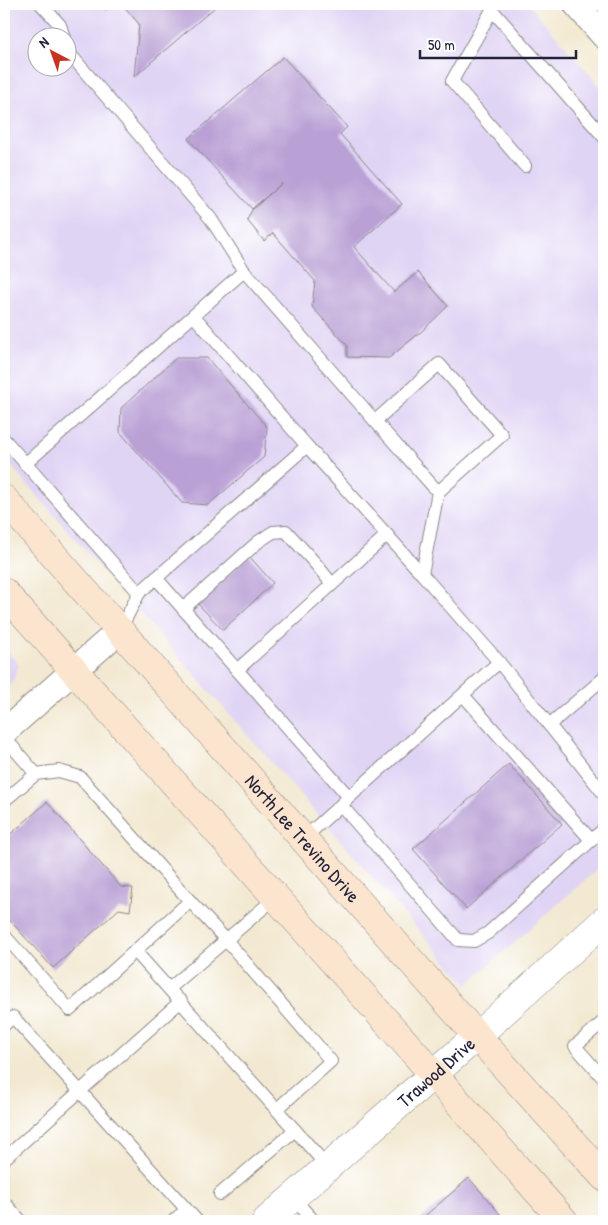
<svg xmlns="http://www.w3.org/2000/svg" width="608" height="1225" font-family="'Patrick Hand',sans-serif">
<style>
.built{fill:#e0d4f4;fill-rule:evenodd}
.building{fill:#b9a0d5}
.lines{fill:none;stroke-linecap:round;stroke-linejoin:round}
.service-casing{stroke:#8a8686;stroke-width:14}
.minor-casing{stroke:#8a8686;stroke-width:27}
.tertiary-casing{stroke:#8a8686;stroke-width:29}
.secondary-casing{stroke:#8a8686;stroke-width:29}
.service{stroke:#fff;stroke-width:12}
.minor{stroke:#fff;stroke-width:25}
.tertiary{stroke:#fff;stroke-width:28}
.secondary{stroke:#fce5cf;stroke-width:28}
.labels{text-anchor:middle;stroke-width:4;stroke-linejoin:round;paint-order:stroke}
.street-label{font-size:19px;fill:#22223b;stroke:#fff}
</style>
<rect width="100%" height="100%" fill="#fff"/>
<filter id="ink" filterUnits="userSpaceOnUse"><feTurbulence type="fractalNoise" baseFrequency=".02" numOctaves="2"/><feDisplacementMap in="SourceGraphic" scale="10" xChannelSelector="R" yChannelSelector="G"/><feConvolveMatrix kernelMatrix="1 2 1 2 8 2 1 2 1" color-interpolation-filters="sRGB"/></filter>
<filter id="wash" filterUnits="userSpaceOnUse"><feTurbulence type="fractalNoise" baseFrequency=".0096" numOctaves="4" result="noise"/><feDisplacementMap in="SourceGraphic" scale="20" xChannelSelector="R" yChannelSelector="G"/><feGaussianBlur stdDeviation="1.12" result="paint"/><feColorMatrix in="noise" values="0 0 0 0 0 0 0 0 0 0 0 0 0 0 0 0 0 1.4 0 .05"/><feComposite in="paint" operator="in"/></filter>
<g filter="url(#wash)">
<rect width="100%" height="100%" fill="#f3e9d2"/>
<!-- built -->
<g class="built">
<path d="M4,4H528L604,90V863L467,985L4,458ZM38,38H68V68H38Z"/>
<polygon points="4,647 19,665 13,681 4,690"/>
</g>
<g id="blocks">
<!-- building -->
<g class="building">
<polygon points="100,4 113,4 106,10"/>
<polygon points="122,4 212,4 215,7 134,77 139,24"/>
<polygon points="283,57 347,127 340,134 402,204 354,247 394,292 418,272 448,306 422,331 389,358 347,357 347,345 312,307 315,281 273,233 264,241 247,220 252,210 282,183 252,209 188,139"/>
<polygon points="176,358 207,358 267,427 264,457 208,505 182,503 120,432 121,408"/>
<polygon points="249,556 273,583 223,630 197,603"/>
<polygon points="509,764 562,824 466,909 413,849"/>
<polygon points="47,802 121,887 133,888 130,911 119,909 53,968 4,914 4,840"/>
<polygon points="469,1178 506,1221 419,1221"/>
</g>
</g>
</g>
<g filter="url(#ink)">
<use href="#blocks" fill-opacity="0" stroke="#8a8686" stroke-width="1"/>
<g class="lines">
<defs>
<g id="service">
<polyline points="41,4 60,25 64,38"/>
<polyline points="68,48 69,53 211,219 244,271 375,421 438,492 422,574 499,662 604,794"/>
<polyline points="525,166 452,81 492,10 604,137"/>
<polyline points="194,316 307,446"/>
<polyline points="375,421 439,364 502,435 438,492"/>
<polyline points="4,439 139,593 120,630"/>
<polyline points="25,464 244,271"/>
<polyline points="156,578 349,797"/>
<polyline points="139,593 307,446 422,574"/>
<polyline points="183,609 258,542 273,532 286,531 315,563 332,584"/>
<polyline points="237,670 387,535"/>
<polyline points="463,695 591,840"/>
<polyline points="549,725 604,678"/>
<polyline points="4,737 36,774"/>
<polyline points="4,801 36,774 59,771 80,777 190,901 70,1010 4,935"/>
<polyline points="341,805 458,940 474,941 488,933 604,829"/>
<polyline points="303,839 499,662"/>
<polyline points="190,901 226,940 331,1061 277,1109"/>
<polyline points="135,951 328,1167"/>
<polyline points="170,988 275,898"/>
<polyline points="604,1021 575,1046 604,1079"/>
<polyline points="4,1025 13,1017 197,1221"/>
<polyline points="4,1159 181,1001"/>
<polyline points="220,1194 295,1130"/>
<polyline points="293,1198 314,1221"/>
<polyline points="4,1202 21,1221"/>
<polyline points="173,1221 186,1210"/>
</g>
<g id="minor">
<polyline points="576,4 604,36"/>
<polyline points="4,732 120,630"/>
</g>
<g id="tertiary">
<path id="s1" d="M266,1221L477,1036L604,921"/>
</g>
<g id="secondary">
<path id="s2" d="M4,499L477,1036L604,1177"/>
<polyline points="4,592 564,1221"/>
</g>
</defs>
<!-- service casing -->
<use href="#service" class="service-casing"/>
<!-- minor casing -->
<use href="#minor" class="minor-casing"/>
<!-- tertiary casing -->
<use href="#tertiary" class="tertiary-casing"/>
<!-- secondary casing -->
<use href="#secondary" class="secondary-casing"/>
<!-- service -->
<use href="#service" class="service"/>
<!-- minor -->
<use href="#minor" class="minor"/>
<!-- tertiary -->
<use href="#tertiary" class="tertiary"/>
<!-- secondary -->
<use href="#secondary" class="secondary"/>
</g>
</g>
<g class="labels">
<!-- street labels -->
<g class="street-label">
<text dy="7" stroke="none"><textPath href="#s2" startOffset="452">North Lee Trevino Drive</textPath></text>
<text dy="7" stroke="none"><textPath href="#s1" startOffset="226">Trawood Drive</textPath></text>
</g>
</g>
<!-- margin -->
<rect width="608" height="1225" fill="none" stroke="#fff" stroke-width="20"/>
<!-- north arrow -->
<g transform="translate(52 52) rotate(319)"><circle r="24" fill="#ffffff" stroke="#a7a7b1"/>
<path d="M0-4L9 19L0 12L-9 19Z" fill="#c8321e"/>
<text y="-8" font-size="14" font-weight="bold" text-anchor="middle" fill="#22223b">N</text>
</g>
<!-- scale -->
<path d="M420 50v8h156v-8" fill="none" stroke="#22223b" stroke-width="2.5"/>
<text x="428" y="50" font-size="15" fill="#22223b" stroke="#ffffff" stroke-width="4" paint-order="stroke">50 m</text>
</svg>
